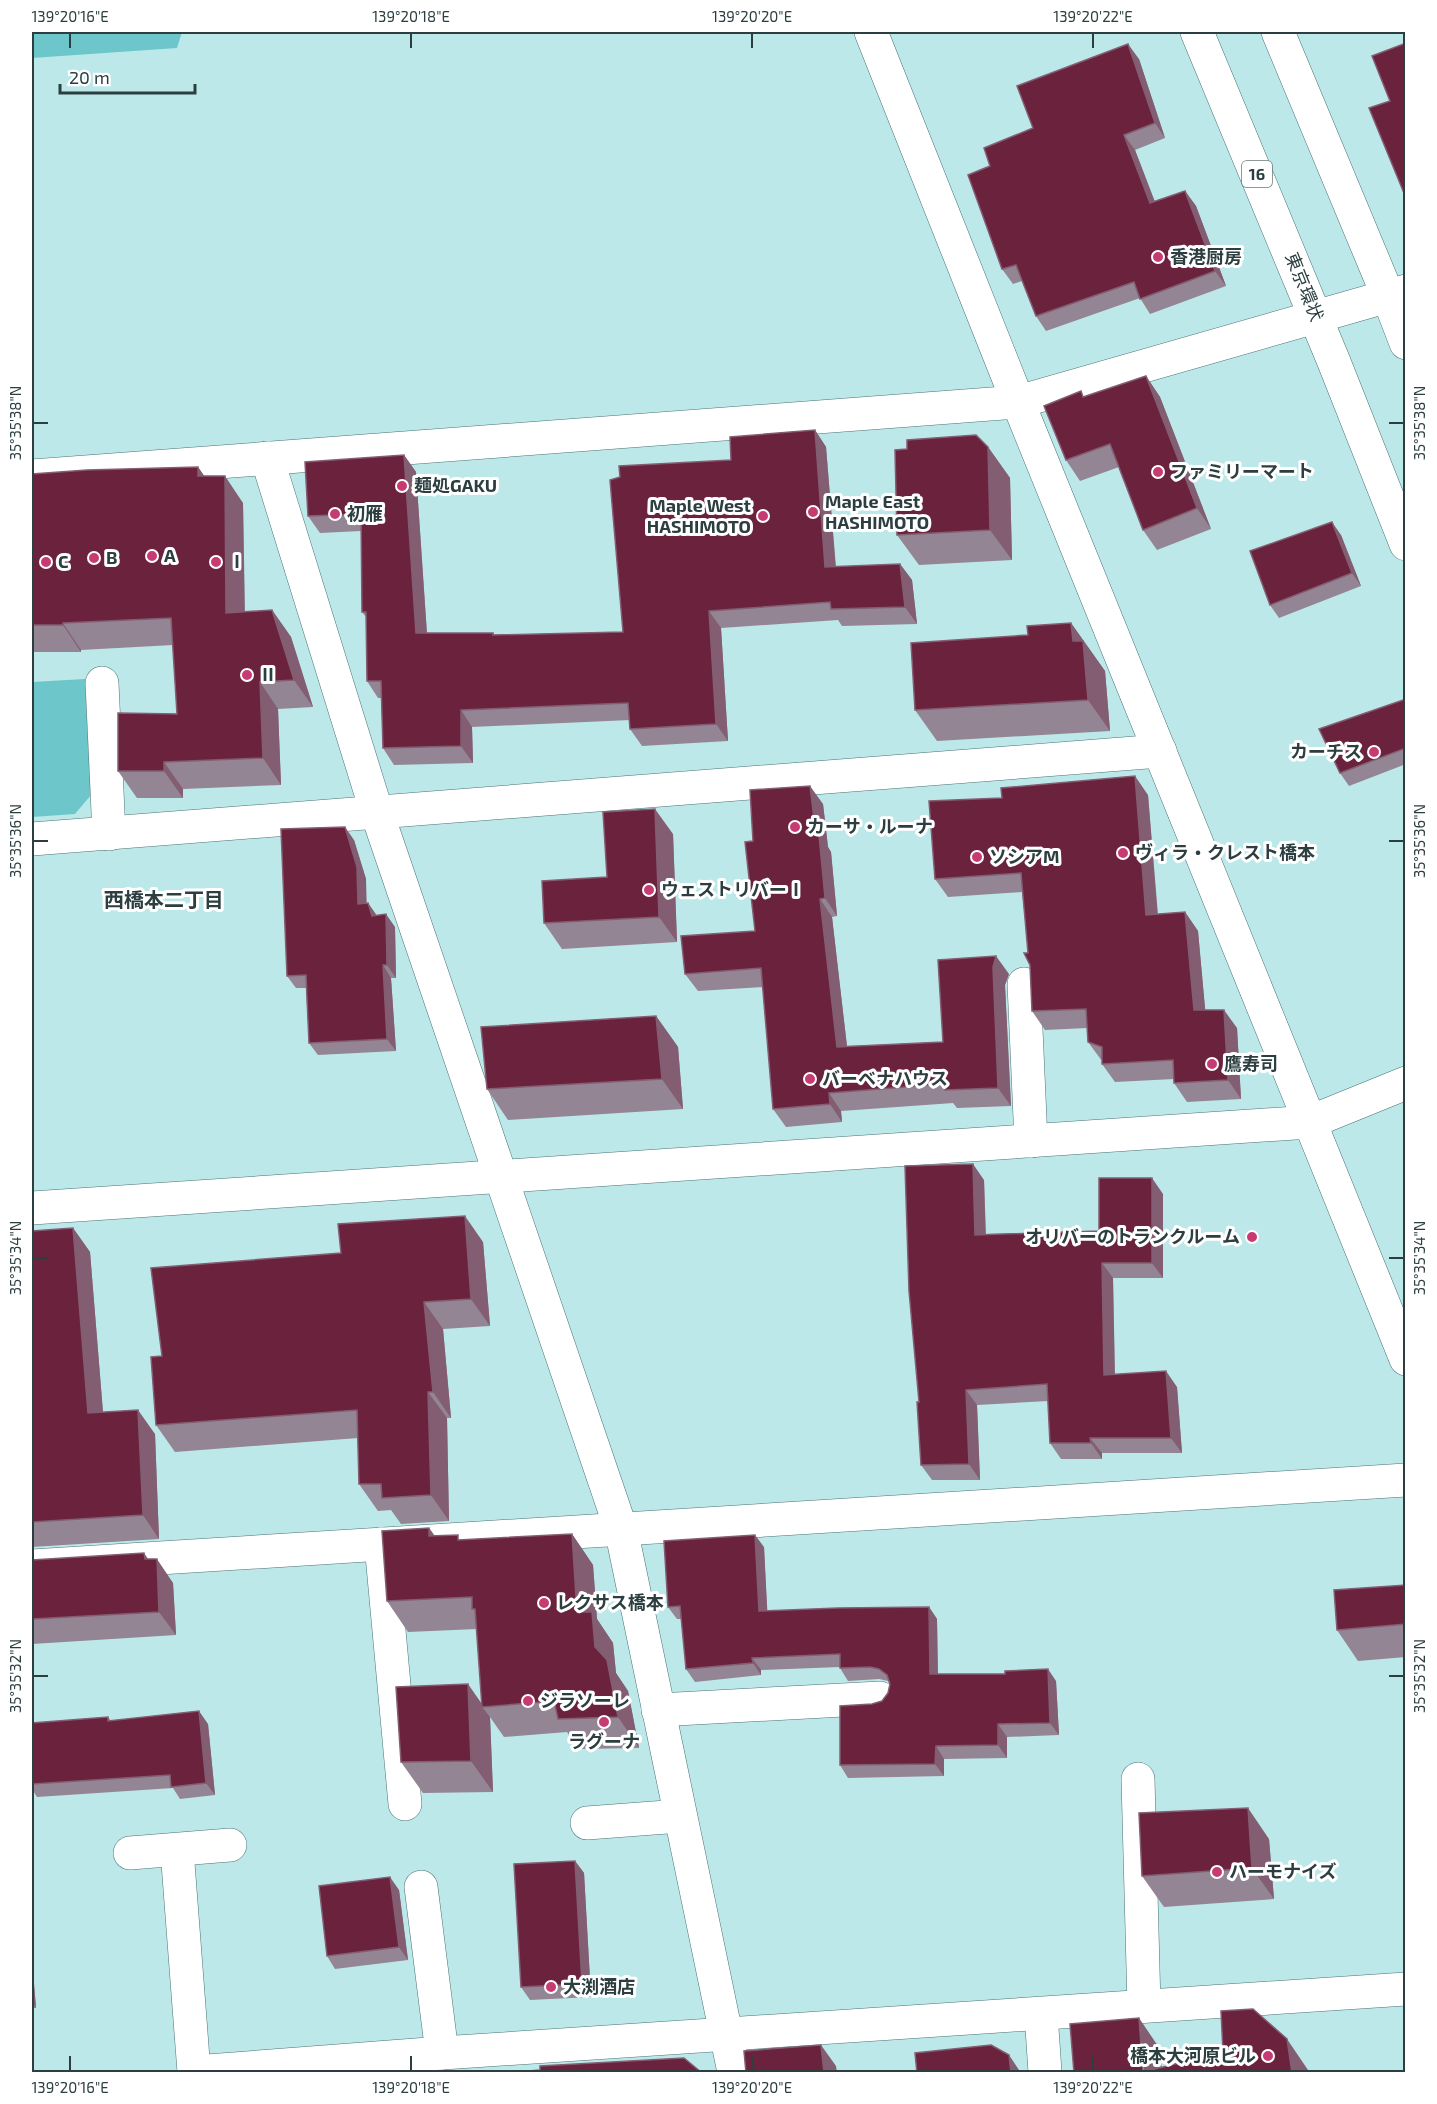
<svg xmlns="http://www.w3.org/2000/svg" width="1437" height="2104" font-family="'Exo 2','Noto Sans JP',sans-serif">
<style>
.green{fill:#6dc6ca}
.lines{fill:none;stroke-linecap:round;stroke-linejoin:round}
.minor-casing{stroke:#4a7375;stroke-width:34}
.highway-casing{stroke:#4a7375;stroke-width:34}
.minor{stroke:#fff;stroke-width:33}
.highway{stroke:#fff;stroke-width:33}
.wall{fill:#938594}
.shaded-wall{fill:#835d71}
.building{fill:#6a223d;stroke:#835d71;stroke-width:1.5}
.ticks{fill:none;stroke:#2c3e3f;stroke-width:2}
.poi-dot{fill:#c63b71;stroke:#fff;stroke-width:2}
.labels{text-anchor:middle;stroke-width:6;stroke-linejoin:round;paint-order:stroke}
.shield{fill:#fff;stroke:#6b7879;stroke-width:1.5}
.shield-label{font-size:16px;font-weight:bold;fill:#2c3e3f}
.poi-label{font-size:18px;font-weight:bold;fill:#2c3e3f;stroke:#fff;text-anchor:start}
.street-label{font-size:18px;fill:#2c3e3f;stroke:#fff}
.neighbourhood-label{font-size:20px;font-weight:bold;fill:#2c3e3f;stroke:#fff}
.neatline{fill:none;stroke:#2c3e3f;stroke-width:2}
.ticks-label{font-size:15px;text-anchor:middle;fill:#2c3e3f}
</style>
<rect width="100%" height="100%" fill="#bce8ea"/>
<!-- green -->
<g class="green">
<polygon points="32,32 182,32 177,48 32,58"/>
<polygon points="85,679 91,795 75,814 32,817 32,682"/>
</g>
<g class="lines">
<defs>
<g id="minor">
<polyline points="871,32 1018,402 1406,1359"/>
<polyline points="267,458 377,813 621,1529 734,2072"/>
<polyline points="32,476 1018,402 1406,291"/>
<polyline points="102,683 109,834"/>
<polyline points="32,839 1160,751"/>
<polyline points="1024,984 1031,1141"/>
<polyline points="32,1208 1310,1122 1406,1083"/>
<polyline points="381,1544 405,1804"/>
<polyline points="32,1566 1406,1480"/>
<polyline points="658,1710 880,1698"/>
<polyline points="1138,1779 1144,2006"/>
<polyline points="587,1823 680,1816"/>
<polyline points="177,1850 194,2072"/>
<polyline points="130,1853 230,1845"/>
<polyline points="421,1887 442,2053"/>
<polyline points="1041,2014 1045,2072"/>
<polyline points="194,2072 442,2053 1406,1989"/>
</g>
<g id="highway">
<polyline points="1197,32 1334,362 1406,544"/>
<polyline points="1278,32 1388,296 1406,343"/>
</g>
</defs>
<!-- minor casing -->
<use href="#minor" class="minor-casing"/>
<!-- highway casing -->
<use href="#highway" class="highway-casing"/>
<!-- minor -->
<use href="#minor" class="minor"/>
<!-- highway -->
<use href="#highway" class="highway"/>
</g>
<!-- wall -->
<g class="wall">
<polygon points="1139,59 1165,138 1135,150 1155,202 1185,191 1196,206 1226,286 1150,314 1140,298 1046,331 1036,316 1022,281 1013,284 1002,269 990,166 1033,128"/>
<polygon points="1146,376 1160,397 1211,529 1157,550 1143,530 1119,467 1080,481 1066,460 1084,397"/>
<polygon points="815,430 826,447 836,567 900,564 912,580 917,624 842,626 838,620 721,628 728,741 642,746 630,729 630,720 472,727 473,763 394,765 383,748 381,698 378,698 367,681 366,617 362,612 361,531 320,533 308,516 404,455 416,472 427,633 493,633 495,635 623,632 731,460"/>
<polygon points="988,447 1010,478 1012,560 919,565 897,535"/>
<polygon points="198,467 204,476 243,503 245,612 272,610 291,637 313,707 278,709 281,785 183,789 183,798 137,798 118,771 177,714 173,645 81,650 81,652 32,652 32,474"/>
<polygon points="1341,535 1361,586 1279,618 1270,605"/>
<polygon points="1071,623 1105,671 1110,731 937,741 915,710 1028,635"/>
<polygon points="1405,699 1406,764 1349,786 1340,773"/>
<polygon points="1148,795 1158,914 1185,912 1198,931 1205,1010 1237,1028 1241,1099 1187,1102 1174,1083 1174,1079 1115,1082 1102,1064 1102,1061 1088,1042 1087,1028 1045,1030 1032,1011 1030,965 1022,892 948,897 935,879"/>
<polygon points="823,804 828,847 831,852 837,916 832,917 847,1046 943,1042 1009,974 1005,985 1011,1106 957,1108 953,1103 841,1111 842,1122 786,1127 773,1109 763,987 698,991 685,974 755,931 753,841"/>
<polygon points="673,834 677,942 562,949 544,923 607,877"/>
<polygon points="354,840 366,879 366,904 368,903 377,916 395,927 396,978 391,978 396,1051 318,1055 309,1043 306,988 296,988 287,976"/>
<polygon points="656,1016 678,1047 683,1109 508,1120 487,1089"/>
<polygon points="984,1180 986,1234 1099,1231 1163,1194 1163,1278 1113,1278 1115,1374 1177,1387 1182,1453 1102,1453 1102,1459 1061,1459 1050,1443 1048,1401 977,1405 980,1480 932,1480 921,1465 919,1402"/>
<polygon points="73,1228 90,1252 103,1412 155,1434 159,1539 32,1547 32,1231"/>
<polygon points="483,1242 490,1326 443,1329 451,1418 447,1418 449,1521 401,1524 391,1510 378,1511 359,1484 358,1438 175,1452 156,1425 162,1356"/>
<polygon points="429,1528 435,1536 461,1540 572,1534 593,1565 597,1619 613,1643 616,1673 628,1691 639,1748 579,1749 567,1732 504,1737 490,1717 493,1792 423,1793 401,1762 482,1704 477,1629 408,1632 387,1601"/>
<polygon points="764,1547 767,1611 929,1607 937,1619 938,1674 1056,1681 1059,1735 1007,1737 1007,1758 944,1759 944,1776 848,1778 840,1765 872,1704 882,1701 888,1693 890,1684 888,1681 879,1679 848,1681 840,1668 840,1667 761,1670 761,1675 695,1682 686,1669 681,1619 677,1619 668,1607"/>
<polygon points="149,1559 173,1583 176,1635 32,1644 32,1560"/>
<polygon points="1406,1585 1406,1657 1358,1661 1337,1630"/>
<polygon points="108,1717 111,1721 208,1724 215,1795 180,1799 173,1788 37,1797 32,1789 32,1723"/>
<polygon points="1269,1839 1274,1899 1164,1907 1142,1876"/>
<polygon points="575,1861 584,1873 591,1997 530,2000 521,1987"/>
<polygon points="399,1890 408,1960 335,1969 327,1956"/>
<polygon points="32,1960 36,2008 32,2008"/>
</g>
<!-- shaded-wall -->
<g class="shaded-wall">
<polygon points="1128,44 1139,59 1165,138 1155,123"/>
<polygon points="1124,135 1135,150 1161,218 1150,203"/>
<polygon points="1185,191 1196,206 1226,286 1215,271"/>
<polygon points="1146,376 1160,397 1211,529 1197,508"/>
<polygon points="815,430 826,447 837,584 825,567"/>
<polygon points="988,447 1010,478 1012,560 990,530"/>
<polygon points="404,455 416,472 428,650 416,633"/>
<polygon points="198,467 217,494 198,476"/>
<polygon points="225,476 243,503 245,640 226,613"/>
<polygon points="1332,522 1341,535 1361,586 1352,573"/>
<polygon points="900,564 912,580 917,624 905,607"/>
<polygon points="272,610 291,637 313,707 294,680"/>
<polygon points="709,611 721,628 728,741 716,724"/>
<polygon points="63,623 81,650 81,652 63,625"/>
<polygon points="1071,623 1105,671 1110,731 1088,700 1073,641"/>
<polygon points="260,682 278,709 281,785 263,758"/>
<polygon points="461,710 472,727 473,763 461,746"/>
<polygon points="164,762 183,789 183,798 164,771"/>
<polygon points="1135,776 1148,795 1159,933 1146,915"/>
<polygon points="810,786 823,804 828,847 831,852 837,916 825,898 816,835"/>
<polygon points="655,809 673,834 677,942 659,917"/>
<polygon points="345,827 354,840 366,879 367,916 358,904"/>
<polygon points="820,899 832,917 849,1064 837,1047"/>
<polygon points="368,903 377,916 372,916"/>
<polygon points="1185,912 1198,931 1207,1029 1194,1010"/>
<polygon points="386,914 395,927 396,978 387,965"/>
<polygon points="996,956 1009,974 1005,985 1011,1106 998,1088 993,967"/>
<polygon points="383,965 391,978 396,1051 387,1039"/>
<polygon points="1224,1010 1237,1028 1241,1099 1228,1080"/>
<polygon points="656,1016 678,1047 683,1109 662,1079"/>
<polygon points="829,1093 841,1111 842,1122 830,1104"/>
<polygon points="973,1164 984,1180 986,1251 975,1235"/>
<polygon points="1152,1178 1163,1194 1163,1278 1152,1263"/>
<polygon points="465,1216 483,1242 490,1326 471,1299"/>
<polygon points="73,1228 90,1252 105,1437 88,1413"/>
<polygon points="1102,1263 1113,1278 1115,1391 1104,1375"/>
<polygon points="424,1302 443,1329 451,1418 433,1392"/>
<polygon points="1166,1371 1177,1387 1182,1453 1171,1438"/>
<polygon points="966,1390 977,1405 980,1480 969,1464"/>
<polygon points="428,1392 447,1418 449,1521 431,1495"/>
<polygon points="138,1410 155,1434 159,1539 143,1515"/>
<polygon points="1090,1438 1102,1453 1102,1459 1091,1443"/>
<polygon points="429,1528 450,1559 429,1536"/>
<polygon points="572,1534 593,1565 597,1619 613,1643 616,1673 628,1691 639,1748 618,1717 595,1647 577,1612"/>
<polygon points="755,1535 764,1547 768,1624 759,1611"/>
<polygon points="144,1553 157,1572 157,1559 173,1583 176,1635 159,1612 145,1559"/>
<polygon points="929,1607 937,1619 938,1686 930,1674"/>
<polygon points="752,1658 761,1670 761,1675 753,1663"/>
<polygon points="1048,1669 1056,1681 1059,1735 1050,1723"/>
<polygon points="468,1684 484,1707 482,1707 490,1717 493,1792 471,1761"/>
<polygon points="199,1711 208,1724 215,1795 206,1783"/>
<polygon points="998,1724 1007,1737 1007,1758 998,1745"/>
<polygon points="936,1746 944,1759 944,1776 935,1764"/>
<polygon points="1248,1808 1269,1839 1274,1899 1252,1868"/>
<polygon points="575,1861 584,1873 591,1997 582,1984"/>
<polygon points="390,1877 399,1890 408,1960 399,1947"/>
<polygon points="32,1960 36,2008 32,2001"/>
<polygon points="1139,2018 1160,2049 1162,2073 1144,2073"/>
<polygon points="1287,2039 1308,2070 1309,2073 1292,2073"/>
<polygon points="821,2045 836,2066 837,2073 824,2073"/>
<polygon points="1009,2055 1021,2073 1011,2073"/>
</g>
<!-- building -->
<g class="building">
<polygon points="1406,43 1406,198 1369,108 1390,101 1372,56"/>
<polygon points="1128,44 1155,123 1124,135 1150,203 1185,191 1215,271 1140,299 1134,282 1036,316 1016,265 1002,269 968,175 990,166 984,148 1033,128 1017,86"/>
<polygon points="1146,376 1197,508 1143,530 1110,444 1066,460 1044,406 1081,391 1083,397"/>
<polygon points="815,430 825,567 900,564 905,607 831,609 830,602 709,611 716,724 630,729 628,703 461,710 461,746 383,748 381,681 367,681 366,612 362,612 361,514 308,516 305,462 404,455 416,633 493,633 493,635 623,632 610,480 620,477 619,466 731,460 730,437"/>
<polygon points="976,435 988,447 990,530 897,535 895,450 907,449 907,440"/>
<polygon points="198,467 198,476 225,476 226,613 272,610 294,680 260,682 263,758 164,762 164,771 118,771 118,713 177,714 171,618 63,623 63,625 32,625 32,474 87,470"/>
<polygon points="1332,522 1352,573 1270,605 1250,551"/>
<polygon points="1071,623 1073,641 1083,641 1088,700 915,710 911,643 1028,635 1027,626"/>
<polygon points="1406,699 1406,748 1340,773 1319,729"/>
<polygon points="1135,776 1146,915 1185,912 1194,1010 1224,1010 1228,1080 1174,1083 1173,1060 1102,1064 1102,1047 1088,1042 1086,1009 1032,1011 1030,965 1024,953 1028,953 1021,873 935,879 929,801 1002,798 1001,788"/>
<polygon points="810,786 816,835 819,835 825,898 820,899 837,1047 943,1042 938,960 996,956 993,967 998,1088 945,1090 944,1084 829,1093 830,1104 773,1109 761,968 685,974 681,936 755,931 745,842 753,841 750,790"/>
<polygon points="655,809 659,917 544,923 542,881 607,877 603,812"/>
<polygon points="345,827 357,867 358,904 368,903 372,916 386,914 387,965 383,965 387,1039 309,1043 306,975 287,976 281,829"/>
<polygon points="656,1016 662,1079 487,1089 481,1027"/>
<polygon points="973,1164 975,1235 1099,1231 1099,1178 1152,1178 1152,1263 1102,1263 1104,1375 1166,1371 1171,1438 1090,1438 1091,1443 1050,1443 1047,1384 966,1390 969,1464 921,1465 917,1402 919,1402 909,1291 905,1166"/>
<polygon points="465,1216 471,1299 424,1302 433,1392 428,1392 431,1495 382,1498 381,1484 359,1484 357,1410 156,1425 151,1357 162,1356 151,1268 341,1253 338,1224"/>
<polygon points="73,1228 88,1413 138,1410 143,1515 32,1522 32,1231"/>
<polygon points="429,1528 429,1536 458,1535 458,1540 572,1534 577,1612 592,1612 595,1647 607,1660 618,1717 558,1719 554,1701 482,1707 475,1609 472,1609 472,1597 387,1601 382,1531"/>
<polygon points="755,1535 759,1611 838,1608 929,1607 930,1674 1005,1674 1005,1671 1048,1669 1050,1723 998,1724 998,1745 936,1746 935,1764 840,1765 840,1706 872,1704 882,1701 888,1693 890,1684 887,1675 879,1669 870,1667 840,1668 840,1654 752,1658 753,1663 686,1669 680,1606 668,1607 664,1541"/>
<polygon points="144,1553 145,1559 157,1559 159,1612 32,1619 32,1560"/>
<polygon points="1406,1585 1406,1624 1337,1630 1334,1590"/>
<polygon points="468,1684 471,1761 401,1762 396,1687"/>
<polygon points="199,1711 206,1783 171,1787 170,1775 32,1784 32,1723 108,1717 108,1721"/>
<polygon points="1248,1808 1252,1868 1142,1876 1139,1813"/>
<polygon points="575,1861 582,1984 521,1987 514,1864"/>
<polygon points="390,1877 399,1947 327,1956 319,1886"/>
<polygon points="1253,2009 1287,2039 1292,2073 1074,2073 1070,2024 1139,2018 1143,2072 1223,2052 1221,2011"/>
<polygon points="821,2045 824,2073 746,2073 744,2051"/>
<polygon points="991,2045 1009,2055 1011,2073 917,2073 915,2053"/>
<polygon points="684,2058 702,2073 505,2073 540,2070 540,2066"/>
</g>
<!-- ticks -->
<path class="ticks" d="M70,33V48M411,33V48M752,33V48M1093,33V48M33,423H48M1389,423H1404M33,841H48M1389,841H1404M33,1258H48M1389,1258H1404M33,1676H48M1389,1676H1404M70,2056V2071M411,2056V2071M752,2056V2071M1093,2056V2071"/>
<!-- markers -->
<g class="poi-dot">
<circle cx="1158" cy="257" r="6"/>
<circle cx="1158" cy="472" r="6"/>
<circle cx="402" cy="486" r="6"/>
<circle cx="813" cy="512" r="6"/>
<circle cx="335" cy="514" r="6"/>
<circle cx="763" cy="516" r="6"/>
<circle cx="152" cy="556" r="6"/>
<circle cx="94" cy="558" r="6"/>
<circle cx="46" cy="562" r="6"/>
<circle cx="216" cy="562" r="6"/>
<circle cx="247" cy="675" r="6"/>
<circle cx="1374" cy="752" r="6"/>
<circle cx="795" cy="827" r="6"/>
<circle cx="1123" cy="853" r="6"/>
<circle cx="977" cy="857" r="6"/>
<circle cx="649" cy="890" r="6"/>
<circle cx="1212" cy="1064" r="6"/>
<circle cx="810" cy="1079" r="6"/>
<circle cx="1252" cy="1237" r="6"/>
<circle cx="544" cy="1603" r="6"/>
<circle cx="528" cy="1701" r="6"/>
<circle cx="604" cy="1722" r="6"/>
<circle cx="1217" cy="1872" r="6"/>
<circle cx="551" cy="1987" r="6"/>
<circle cx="1268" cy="2056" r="6"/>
</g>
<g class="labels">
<!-- shield labels -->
<rect class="shield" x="1242" y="161" width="30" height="26" rx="4.5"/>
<g class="shield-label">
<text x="1257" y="180">16</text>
</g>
<!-- poi labels -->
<g class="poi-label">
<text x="1170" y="263">香港厨房</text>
<text x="1170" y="478">ファミリーマート</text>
<text x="414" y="492">麺処GAKU</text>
<text x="825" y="508">Maple East<tspan x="825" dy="21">HASHIMOTO</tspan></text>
<text x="751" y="512" text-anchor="end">Maple West<tspan x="751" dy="21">HASHIMOTO</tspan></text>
<text x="347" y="520">初雁</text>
<text x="164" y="562">A</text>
<text x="106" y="564">B</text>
<text x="58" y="568">C</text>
<text x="228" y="568">Ⅰ</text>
<text x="259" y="681">Ⅱ</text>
<text x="1362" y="758" text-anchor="end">カーチス</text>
<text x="807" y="833">カーサ・ルーナ</text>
<text x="1135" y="859">ヴィラ・クレスト橋本</text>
<text x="989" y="863">ソシアM</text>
<text x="661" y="896">ウェストリバーⅠ</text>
<text x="1224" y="1070">鷹寿司</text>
<text x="822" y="1085">バーベナハウス</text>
<text x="1240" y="1243" text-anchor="end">オリバーのトランクルーム</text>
<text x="556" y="1609">レクサス橋本</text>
<text x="540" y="1707">ジラソーレ</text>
<text x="604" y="1748" text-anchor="middle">ラグーナ</text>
<text x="1229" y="1878">ハーモナイズ</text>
<text x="563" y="1993">大渕酒店</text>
<text x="1256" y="2062" text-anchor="end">橋本大河原ビル</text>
</g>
<!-- street labels -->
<g class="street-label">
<text transform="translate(1304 287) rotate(68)" y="6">東京環状</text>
</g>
<!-- neighbourhood labels -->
<g class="neighbourhood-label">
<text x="164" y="907">西橋本二丁目</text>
</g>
</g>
<!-- border -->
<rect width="1437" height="2104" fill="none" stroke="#ffffff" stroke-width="66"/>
<!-- scale -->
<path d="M60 84v9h135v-9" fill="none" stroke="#2c3e3f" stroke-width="3"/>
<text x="69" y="84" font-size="18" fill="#2c3e3f" stroke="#ffffff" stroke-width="4.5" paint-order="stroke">20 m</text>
<rect x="33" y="33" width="1371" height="2038" class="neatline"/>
<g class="ticks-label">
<text x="70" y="22">139°20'16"E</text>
<text x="411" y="22">139°20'18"E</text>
<text x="752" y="22">139°20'20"E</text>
<text x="1093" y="22">139°20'22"E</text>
<text transform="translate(16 423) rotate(-90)" y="5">35°35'38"N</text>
<text transform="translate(1420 423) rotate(-90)" y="5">35°35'38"N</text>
<text transform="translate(16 841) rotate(-90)" y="5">35°35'36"N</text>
<text transform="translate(1420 841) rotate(-90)" y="5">35°35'36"N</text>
<text transform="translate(16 1258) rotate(-90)" y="5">35°35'34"N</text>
<text transform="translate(1420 1258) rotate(-90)" y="5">35°35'34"N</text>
<text transform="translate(16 1676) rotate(-90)" y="5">35°35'32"N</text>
<text transform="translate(1420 1676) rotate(-90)" y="5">35°35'32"N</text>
<text x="70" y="2093">139°20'16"E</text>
<text x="411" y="2093">139°20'18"E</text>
<text x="752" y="2093">139°20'20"E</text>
<text x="1093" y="2093">139°20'22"E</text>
</g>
</svg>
